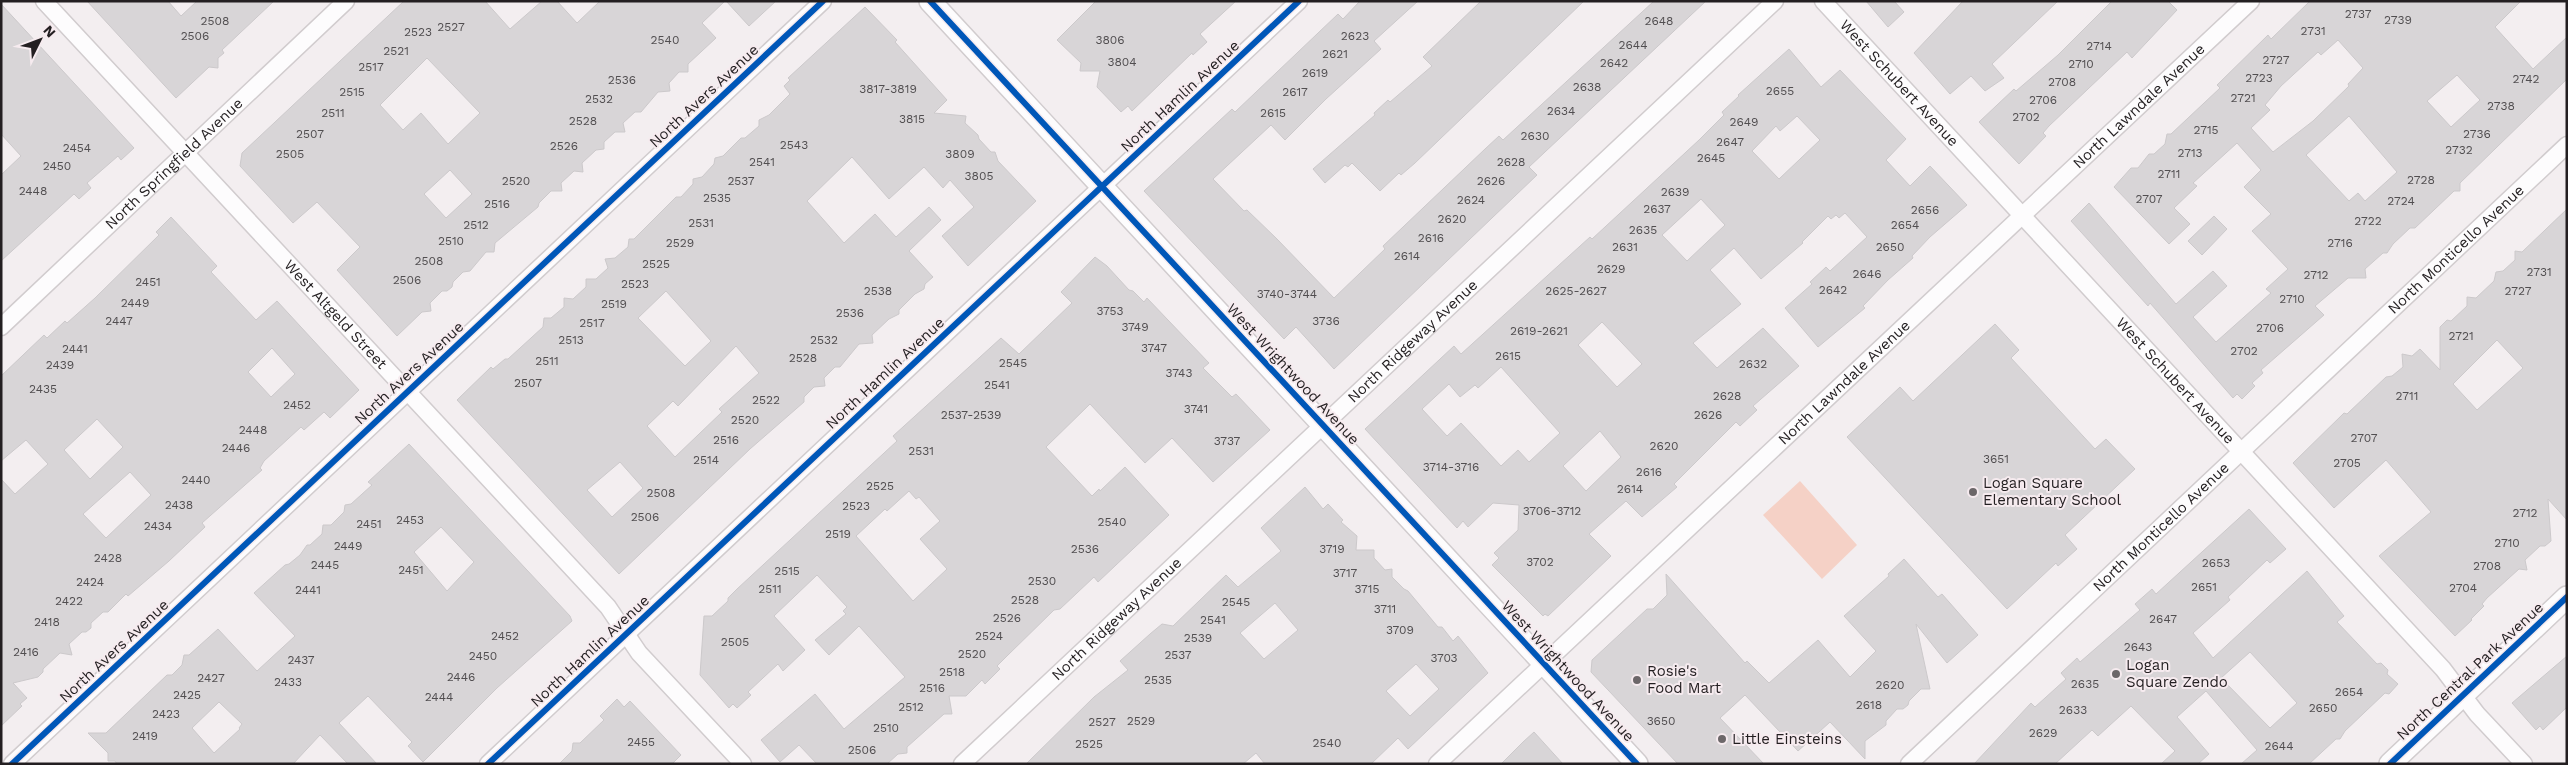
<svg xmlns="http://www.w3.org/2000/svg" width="2568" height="765" font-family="'Work Sans',sans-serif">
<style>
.green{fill:#f5d1c6}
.building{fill:#d8d5d7;stroke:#ccc9cb;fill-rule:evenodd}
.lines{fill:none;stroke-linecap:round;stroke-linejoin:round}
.minor-casing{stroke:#d1ccce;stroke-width:19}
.tertiary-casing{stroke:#d1ccce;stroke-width:24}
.minor{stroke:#fdfcfd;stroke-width:16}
.tertiary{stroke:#fdfcfd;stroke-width:21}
.cycleway-casing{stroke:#f6ebef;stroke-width:9}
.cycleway{stroke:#0057b8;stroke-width:6}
.poi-dot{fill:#6c6769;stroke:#f6ebef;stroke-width:2}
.labels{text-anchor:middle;stroke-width:4;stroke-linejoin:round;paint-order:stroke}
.number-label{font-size:12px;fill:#514e50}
.street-label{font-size:15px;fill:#231f21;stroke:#f6ebef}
.poi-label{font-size:15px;fill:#231f21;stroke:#f6ebef;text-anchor:start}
</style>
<rect width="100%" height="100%" fill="#f3eef0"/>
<!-- green -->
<polygon class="green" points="1800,481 1857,545 1822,579 1763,515"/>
<!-- building -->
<g class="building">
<polygon points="87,1 168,1 181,16 197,1 274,1 222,50 224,53 218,58 218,68 209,67 176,98"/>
<path d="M404,1H485L510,29L542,1H557L577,23L600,1H725L702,23L716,38L688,64V72H679L669,83L670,91L658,92L641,112H635L623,123L625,132H615L604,142V149L596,150L582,163L583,172L574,171L561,183L562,191H551L539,203L538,207L495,243L494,252H486L470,271L463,272L453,282L452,287L447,291H442L430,303L431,311L422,312L397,336L337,270L360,247L317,202L293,223L240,166L242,153ZM427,58L480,113L448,144L421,113L403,130L380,105ZM450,170L472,194L446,218L424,194Z"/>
<polygon points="726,1 776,1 749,26"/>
<polygon points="1096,1 1236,1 1200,34 1207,42 1193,55 1192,53 1132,111 1128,106 1121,112 1097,87 1100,71 1080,71 1081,63 1057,40"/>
<polygon points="1360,1 1418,1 1374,41 1381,49 1326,99 1285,140 1271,125 1213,179 1244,211 1247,210 1277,239 1334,298 1385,249 1383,246 1485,149 1499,136 1503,140 1654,1 1706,1 1529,167 1537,175 1334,369 1296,327 1284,339 1144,191 1232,109 1235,112 1338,14 1343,19"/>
<polygon points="1481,1 1584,1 1415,163 1401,175 1399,173 1380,191 1352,163 1348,167 1345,165 1325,183 1313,169 1375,115 1374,113 1388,100 1390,102 1432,66 1423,57"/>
<polygon points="1866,1 1894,1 1904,12 1888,27"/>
<polygon points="1963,1 2058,1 1992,64 2004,78 1985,91 1971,76 1950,94 1914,53"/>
<polygon points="2112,1 2168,1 2177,10 2132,58 2127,52 2049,126 2043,133 2046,136 2019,164 1979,122 2014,89 2016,91 2058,55"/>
<path d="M2310,1H2521L2495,27L2533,69L2567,37V79L2460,183V191H2454L2415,228H2410L2393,244L2387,253H2383L2365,269L2366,278H2348L2315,306L2324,315L2261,370L2263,373L2252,383L2255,386L2242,399L2237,394L2233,398L2150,303L2148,306L2071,221L2089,203L2176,304L2213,271L2227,286L2193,317L2216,342L2271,293L2266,289L2288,269L2252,231L2271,214L2244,187L2261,170L2237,143L2193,183L2197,186L2174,208L2190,224L2169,244L2114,187L2131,168H2138L2149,154H2154L2165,144L2167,134H2171L2220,88L2217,85L2268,35L2271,39ZM2338,40L2363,68L2348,84L2349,86L2313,121L2273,152L2251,128L2270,110L2265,105L2281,86L2318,52L2321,55ZM2457,75L2480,100L2451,127L2427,101ZM2349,116L2397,172L2365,201L2358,193L2349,201L2306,155Z"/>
<polygon points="1,4 134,148 121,160 118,156 87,183 91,188 79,199 74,194 1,261 1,175 21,156 1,134"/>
<path d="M865,7L897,40L895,42L947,100L934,113L966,116L965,123L978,135L979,139L991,152H995L998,161L1036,201L968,266L942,236L974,207L950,180L943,188L924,167L889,199L852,157L807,201L844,243L875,214L896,237L929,207L941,220L909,251L933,277L925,284L924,289L915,294L899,310V314L889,319L872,335L873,343L859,344L840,367H835L824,378L825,386L814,387L804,397V402L750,449L619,574L457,400L491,367L493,369L505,359H508L543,327L544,318H551L564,307V298L573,299L586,287V279H596L608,268L605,259L615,258L628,247L629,239H634L676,197H681L693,184V179L702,177L714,164L715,158L723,156L741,138H745L759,126V120L769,115L790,94L784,86L790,80L788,78ZM666,291L711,341L685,366L638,318ZM736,346L759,373L719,409L722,412L675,457L647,426L673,401L678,406ZM620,462L643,488L612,517L587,490Z"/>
<path d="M1789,49L1821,87L1840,70L1906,139L1886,160L1910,186L1930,166L1967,205L1930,237L1912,256L1913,258L1888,280L1863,306L1865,308L1818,347L1785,308L1812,284L1810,282L1826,267L1830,271L1867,237L1845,213L1839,218L1836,215L1831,219L1828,216L1802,242L1803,243L1761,279L1734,248L1710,270L1741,304L1693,343L1717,368L1763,328L1799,366L1753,406L1757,410L1740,426L1736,422L1674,484L1677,487L1642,517L1626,501L1589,534L1611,556L1548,616L1545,614L1543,616L1492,565L1499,558L1494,553L1518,530L1519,505L1493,503L1468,527L1463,521L1457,528L1365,429L1454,346L1461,354L1590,237L1592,239L1699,140L1724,115L1722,112L1739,96L1738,95ZM1797,116L1820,140L1779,179L1752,151L1776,126L1780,131ZM1701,199L1725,225L1687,261L1662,235ZM1602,322L1642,364L1617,387L1578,345ZM1501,367L1560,433L1529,462L1518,450L1501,466L1461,423L1447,436L1422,409L1449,384L1460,397L1475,385L1478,388ZM1600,431L1621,457L1586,491L1563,466Z"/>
<path d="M2567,209V520L2548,499L2551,541L2545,546H2540L2525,560L2527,570L2519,569L2487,598L2482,604L2484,606L2471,619L2472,620L2455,636L2379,556L2431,512L2386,460L2334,508L2293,463L2344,413L2347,414L2386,377L2392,376L2403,367L2402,354L2412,356L2420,349L2440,370V327L2447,320L2451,321L2467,306V297L2476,298L2494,281L2496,272L2503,271L2515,260V251L2522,252ZM2497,340L2523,368L2477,410L2453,384Z"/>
<polygon points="2214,216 2227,229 2202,255 2188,241"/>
<path d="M171,217L217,266L211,272L256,320L277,301L359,390L330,418L324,412L304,430L301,427L264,461L260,468L262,470L202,523L205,527L169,561L128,596L126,594L108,612H103L91,623V628L86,632H82L69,644L72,655L60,653L43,669V672L38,677L13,683L27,698L20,704L22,706L1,726V479L15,494L48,464L26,440L1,461V376L44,335L47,338L65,321L67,323L95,298L159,235L156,232ZM272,348L295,374L271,397L248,372ZM97,419L123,447L90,479L64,450ZM130,472L151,495L106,538L83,514Z"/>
<path d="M1095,257L1107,266L1129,290L1133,291L1144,302L1147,298L1209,363L1203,368L1232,397L1236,394L1270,430L1213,482L1172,438L1145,463L1090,404L1046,447L1092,496L1099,489L1100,491L1125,467L1169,515L1098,582L1094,577L1060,609L1054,610L1007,656L997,666L1000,669L985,684L982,680L966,696H949L952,714H944L907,747V753L898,754L887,764H817L799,745L780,762L761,740L815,694L844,729L905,677L859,626L829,655L815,640L846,614L843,611L847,607L817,575L774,616L805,650L783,671L778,664L748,692L751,695L737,708L733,704L729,708L700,675L704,616H712L728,601V598L737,589L897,441L893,436L1001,338L1019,354L1072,303L1061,292ZM909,491L916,499L919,497L940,521L920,539L947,569L913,601L856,536L885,509L887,511Z"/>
<polygon points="1995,324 2019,350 2011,358 2095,449 2106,439 2135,469 2065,535 2077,549 2058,566 2056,563 2007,609 1847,437 1900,387 1913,401"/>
<path d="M409,444L570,616L572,621L497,688L423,762L408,746L412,742L368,696L339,723L377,764H348L320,735L293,764H117L115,761H108V753L88,733H106L167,675H172L182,665L184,655H189L218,629L257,671L295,636L254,593L285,565L289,564L300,555L307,545H310L322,534L323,525H331L344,512L345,505L351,504L372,485L368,482ZM441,527L474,562L447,591L414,552ZM219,702L242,724L239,728L240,729L214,753L192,728Z"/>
<path d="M1305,487L1323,509L1328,504L1343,520L1341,522L1357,536L1356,550H1374V558L1385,570L1392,569V577L1404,589L1408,591L1438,627H1442L1453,641L1458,636L1488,673L1408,749L1398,738L1371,764H1265L1256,753L1243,764H1026L1094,697L1128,670L1120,661L1150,634L1162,624L1173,626L1226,575L1238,587L1281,551L1261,528ZM1275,603L1298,630L1264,659L1240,633ZM1416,664L1439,689L1410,716L1386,691Z"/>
<path d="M2249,509L2286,549L2270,563L2267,560L2228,597L2230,600L2193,633L2213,658L2307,571L2344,616L2337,622L2377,664L2381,663L2388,670L2387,674L2398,684L2389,694L2385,693L2345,731L2340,739H2336L2309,764H2241L2257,750L2206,691L2177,717L2209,754L2198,764H2161L2175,751L2131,706L2098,736L2092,730L2055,764H1974L2031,703L2035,707L2066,679L2061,673L2077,658L2080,662L2140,610L2135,604L2152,589L2156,594ZM2250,652L2297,703L2270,728L2221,678Z"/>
<polygon points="1904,559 1938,597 1942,594 1978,635 1947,663 1916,624 1930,689 1921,689 1909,701 1908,705 1903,709 1897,709 1886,721 1886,725 1865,741 1865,759 1830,722 1798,751 1745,695 1720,718 1764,764 1678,764 1591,672 1592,660 1647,609 1653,609 1667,595 1666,574 1745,663 1747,661 1769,683 1818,640 1850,677 1876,651 1844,616 1889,576 1888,574"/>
<polygon points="2567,656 2567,707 2543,730 2540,726 2536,730 2512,703"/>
<polygon points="617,699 624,707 630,701 681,755 672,764 559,764 572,751 573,743 580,743 604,720 600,716"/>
<polygon points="1534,732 1563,764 1501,764 1523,742"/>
</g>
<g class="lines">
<defs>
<g id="minor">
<path id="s1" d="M44,1L608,607L639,653L743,764"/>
<path id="s2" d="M1823,1L2443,669L2477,714L2524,764"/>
<path id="s3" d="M1,327L346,1"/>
<polyline points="12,764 823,1"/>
<polyline points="488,764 1299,1"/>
<path id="s4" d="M962,764L1775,1"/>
<path id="s5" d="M1437,764L2251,1"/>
<path id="s6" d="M1909,764L2567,145"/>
</g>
<g id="tertiary">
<polyline points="930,1 1637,764"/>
<polyline points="2390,764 2567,597"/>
</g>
</defs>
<!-- minor casing -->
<use href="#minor" class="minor-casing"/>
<!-- tertiary casing -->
<use href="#tertiary" class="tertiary-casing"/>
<!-- minor -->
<use href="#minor" class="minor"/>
<!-- tertiary -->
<use href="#tertiary" class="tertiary"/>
<defs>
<g id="cycleway">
<polyline points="930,1 1637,764"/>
<polyline points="12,764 823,1"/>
<polyline points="488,764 1299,1"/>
<polyline points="2390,764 2567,597"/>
</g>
</defs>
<!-- cycleway casing -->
<use href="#cycleway" class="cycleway-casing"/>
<!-- cycleway -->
<use href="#cycleway" class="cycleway"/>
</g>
<!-- markers -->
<g class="poi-dot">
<circle cx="1973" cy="492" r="5"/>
<circle cx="2116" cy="674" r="5"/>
<circle cx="1637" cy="680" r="5"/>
<circle cx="1722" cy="739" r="5"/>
</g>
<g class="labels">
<!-- number labels -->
<g class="number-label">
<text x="2358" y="18">2737</text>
<text x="2398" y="24">2739</text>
<text x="215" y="25">2508</text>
<text x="1659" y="25">2648</text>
<text x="451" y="31">2527</text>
<text x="2313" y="35">2731</text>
<text x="418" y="36">2523</text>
<text x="195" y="40">2506</text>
<text x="1355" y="40">2623</text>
<text x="665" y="44">2540</text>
<text x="1110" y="44">3806</text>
<text x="1633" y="49">2644</text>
<text x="2099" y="50">2714</text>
<text x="396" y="55">2521</text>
<text x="1335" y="58">2621</text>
<text x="2276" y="64">2727</text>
<text x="1122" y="66">3804</text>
<text x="1614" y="67">2642</text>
<text x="2081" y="68">2710</text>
<text x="371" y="71">2517</text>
<text x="1315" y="77">2619</text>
<text x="2259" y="82">2723</text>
<text x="2526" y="83">2742</text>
<text x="622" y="84">2536</text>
<text x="2062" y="86">2708</text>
<text x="1587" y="91">2638</text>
<text x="888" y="93">3817-3819</text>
<text x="1780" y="95">2655</text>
<text x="352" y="96">2515</text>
<text x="1295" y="96">2617</text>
<text x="2243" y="102">2721</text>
<text x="599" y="103">2532</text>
<text x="2043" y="104">2706</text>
<text x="2501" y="110">2738</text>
<text x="1561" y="115">2634</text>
<text x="333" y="117">2511</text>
<text x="1273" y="117">2615</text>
<text x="2026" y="121">2702</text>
<text x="912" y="123">3815</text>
<text x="583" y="125">2528</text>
<text x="1744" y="126">2649</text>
<text x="2206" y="134">2715</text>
<text x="310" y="138">2507</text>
<text x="2477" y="138">2736</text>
<text x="1535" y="140">2630</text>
<text x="1730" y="146">2647</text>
<text x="794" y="149">2543</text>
<text x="564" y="150">2526</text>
<text x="77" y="152">2454</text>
<text x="2459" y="154">2732</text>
<text x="2190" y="157">2713</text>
<text x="290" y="158">2505</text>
<text x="960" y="158">3809</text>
<text x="1711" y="162">2645</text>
<text x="762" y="166">2541</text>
<text x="1511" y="166">2628</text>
<text x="57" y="170">2450</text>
<text x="2169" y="178">2711</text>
<text x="979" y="180">3805</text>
<text x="2421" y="184">2728</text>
<text x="516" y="185">2520</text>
<text x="741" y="185">2537</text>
<text x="1491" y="185">2626</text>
<text x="33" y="195">2448</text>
<text x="1675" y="196">2639</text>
<text x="717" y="202">2535</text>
<text x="2149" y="203">2707</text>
<text x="1471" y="204">2624</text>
<text x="2401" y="205">2724</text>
<text x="497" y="208">2516</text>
<text x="1657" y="213">2637</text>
<text x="1925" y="214">2656</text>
<text x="1452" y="223">2620</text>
<text x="2368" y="225">2722</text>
<text x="701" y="227">2531</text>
<text x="476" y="229">2512</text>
<text x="1905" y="229">2654</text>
<text x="1643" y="234">2635</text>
<text x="1431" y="242">2616</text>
<text x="451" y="245">2510</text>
<text x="680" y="247">2529</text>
<text x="2340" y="247">2716</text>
<text x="1625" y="251">2631</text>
<text x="1890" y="251">2650</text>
<text x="1407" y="260">2614</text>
<text x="429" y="265">2508</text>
<text x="656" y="268">2525</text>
<text x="1611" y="273">2629</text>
<text x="2539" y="276">2731</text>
<text x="1867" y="278">2646</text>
<text x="2316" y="279">2712</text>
<text x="407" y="284">2506</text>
<text x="148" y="286">2451</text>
<text x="635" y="288">2523</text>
<text x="1833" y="294">2642</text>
<text x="878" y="295">2538</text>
<text x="1576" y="295">2625-2627</text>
<text x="2518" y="295">2727</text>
<text x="1287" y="298">3740-3744</text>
<text x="2292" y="303">2710</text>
<text x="135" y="307">2449</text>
<text x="614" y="308">2519</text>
<text x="1110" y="315">3753</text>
<text x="850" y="317">2536</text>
<text x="119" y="325">2447</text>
<text x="1326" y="325">3736</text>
<text x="592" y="327">2517</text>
<text x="1135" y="331">3749</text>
<text x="2270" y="332">2706</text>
<text x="1539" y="335">2619-2621</text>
<text x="2461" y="340">2721</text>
<text x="571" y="344">2513</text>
<text x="824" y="344">2532</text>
<text x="1154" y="352">3747</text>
<text x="75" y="353">2441</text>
<text x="2244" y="355">2702</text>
<text x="1508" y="360">2615</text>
<text x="803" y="362">2528</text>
<text x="547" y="365">2511</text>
<text x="1013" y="367">2545</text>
<text x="1753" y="368">2632</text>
<text x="60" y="369">2439</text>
<text x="1179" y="377">3743</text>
<text x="528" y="387">2507</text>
<text x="997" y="389">2541</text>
<text x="43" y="393">2435</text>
<text x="1727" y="400">2628</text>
<text x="2407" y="400">2711</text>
<text x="766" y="404">2522</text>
<text x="297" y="409">2452</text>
<text x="1196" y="413">3741</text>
<text x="971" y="419">2537-2539</text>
<text x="1708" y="419">2626</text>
<text x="745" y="424">2520</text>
<text x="253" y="434">2448</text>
<text x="2364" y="442">2707</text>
<text x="726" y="444">2516</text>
<text x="1227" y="445">3737</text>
<text x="1664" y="450">2620</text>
<text x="236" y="452">2446</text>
<text x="921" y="455">2531</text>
<text x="1996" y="463">3651</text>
<text x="706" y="464">2514</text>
<text x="2347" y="467">2705</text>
<text x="1451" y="471">3714-3716</text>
<text x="1649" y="476">2616</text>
<text x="196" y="484">2440</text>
<text x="880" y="490">2525</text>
<text x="1630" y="493">2614</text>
<text x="661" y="497">2508</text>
<text x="179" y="509">2438</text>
<text x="856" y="510">2523</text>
<text x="1552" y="515">3706-3712</text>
<text x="2525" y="517">2712</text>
<text x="645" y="521">2506</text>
<text x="410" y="524">2453</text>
<text x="1112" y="526">2540</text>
<text x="369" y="528">2451</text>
<text x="158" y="530">2434</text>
<text x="838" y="538">2519</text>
<text x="2507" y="547">2710</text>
<text x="348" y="550">2449</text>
<text x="1085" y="553">2536</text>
<text x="1332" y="553">3719</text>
<text x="108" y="562">2428</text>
<text x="1540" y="566">3702</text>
<text x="2216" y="567">2653</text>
<text x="325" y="569">2445</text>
<text x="2487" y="570">2708</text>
<text x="411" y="574">2451</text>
<text x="787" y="575">2515</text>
<text x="1345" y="577">3717</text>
<text x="1042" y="585">2530</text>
<text x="90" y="586">2424</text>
<text x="2204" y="591">2651</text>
<text x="2463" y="592">2704</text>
<text x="770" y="593">2511</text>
<text x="1367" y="593">3715</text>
<text x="308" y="594">2441</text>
<text x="1025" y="604">2528</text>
<text x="69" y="605">2422</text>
<text x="1236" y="606">2545</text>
<text x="1385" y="613">3711</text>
<text x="1007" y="622">2526</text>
<text x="2163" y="623">2647</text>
<text x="1213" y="624">2541</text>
<text x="47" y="626">2418</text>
<text x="1400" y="634">3709</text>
<text x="505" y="640">2452</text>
<text x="989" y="640">2524</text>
<text x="1198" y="642">2539</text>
<text x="735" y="646">2505</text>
<text x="2138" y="651">2643</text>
<text x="26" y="656">2416</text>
<text x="972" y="658">2520</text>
<text x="1178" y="659">2537</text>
<text x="483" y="660">2450</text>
<text x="1444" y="662">3703</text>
<text x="301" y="664">2437</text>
<text x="952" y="676">2518</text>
<text x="461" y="681">2446</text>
<text x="211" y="682">2427</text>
<text x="1158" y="684">2535</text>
<text x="288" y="686">2433</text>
<text x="2085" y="688">2635</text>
<text x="1890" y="689">2620</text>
<text x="932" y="692">2516</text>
<text x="2349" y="696">2654</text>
<text x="187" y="699">2425</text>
<text x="439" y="701">2444</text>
<text x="1869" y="709">2618</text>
<text x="911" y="711">2512</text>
<text x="2323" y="712">2650</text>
<text x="2073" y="714">2633</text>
<text x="166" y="718">2423</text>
<text x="1141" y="725">2529</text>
<text x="1661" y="725">3650</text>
<text x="1102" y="726">2527</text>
<text x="886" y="732">2510</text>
<text x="2043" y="737">2629</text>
<text x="145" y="740">2419</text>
<text x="641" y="746">2455</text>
<text x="1327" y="747">2540</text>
<text x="1089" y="748">2525</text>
<text x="2279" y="750">2644</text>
<text x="862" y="754">2506</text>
</g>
<!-- street labels -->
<g class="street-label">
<text dy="5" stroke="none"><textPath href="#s2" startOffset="112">West Schubert Avenue</textPath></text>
<text transform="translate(704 96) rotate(-43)" y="5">North Avers Avenue</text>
<text transform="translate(1180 96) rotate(-43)" y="5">North Hamlin Avenue</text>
<text dy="5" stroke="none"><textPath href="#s5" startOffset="962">North Lawndale Avenue</textPath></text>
<text dy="5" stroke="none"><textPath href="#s3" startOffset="238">North Springfield Avenue</textPath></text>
<text dy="5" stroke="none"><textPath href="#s6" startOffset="751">North Monticello Avenue</textPath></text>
<text dy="5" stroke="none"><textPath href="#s1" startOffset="428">West Altgeld Street</textPath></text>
<text dy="5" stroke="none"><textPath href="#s4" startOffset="618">North Ridgeway Avenue</textPath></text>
<text transform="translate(409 373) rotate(-43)" y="5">North Avers Avenue</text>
<text transform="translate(885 373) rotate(-43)" y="5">North Hamlin Avenue</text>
<text transform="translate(1293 374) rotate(47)" y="5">West Wrightwood Avenue</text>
<text dy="5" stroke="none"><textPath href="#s2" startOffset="518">West Schubert Avenue</textPath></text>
<text dy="5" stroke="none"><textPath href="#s5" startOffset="558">North Lawndale Avenue</textPath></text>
<text dy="5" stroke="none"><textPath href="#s6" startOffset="346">North Monticello Avenue</textPath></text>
<text dy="5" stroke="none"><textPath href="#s4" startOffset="212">North Ridgeway Avenue</textPath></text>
<text transform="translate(114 651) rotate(-43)" y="5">North Avers Avenue</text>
<text transform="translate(590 651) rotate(-43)" y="5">North Hamlin Avenue</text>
<text transform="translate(1568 671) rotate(47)" y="5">West Wrightwood Avenue</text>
<text transform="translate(2470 671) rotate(-43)" y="5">North Central Park Avenue</text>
</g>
<!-- poi labels -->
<g class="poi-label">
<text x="1983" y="488">Logan Square<tspan x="1983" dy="17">Elementary School</tspan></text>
<text x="2126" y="670">Logan<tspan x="2126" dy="17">Square Zendo</tspan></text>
<text x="1647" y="676">Rosie's<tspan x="1647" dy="17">Food Mart</tspan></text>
<text x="1732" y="744">Little Einsteins</text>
</g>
</g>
<!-- border -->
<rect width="2568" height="765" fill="none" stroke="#231f21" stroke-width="5"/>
<!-- north arrow -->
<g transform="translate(40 40) rotate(48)" stroke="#f6ebef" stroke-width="4" paint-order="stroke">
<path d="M0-4L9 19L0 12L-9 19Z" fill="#231f21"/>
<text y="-8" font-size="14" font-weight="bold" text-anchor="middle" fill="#231f21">N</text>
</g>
</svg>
